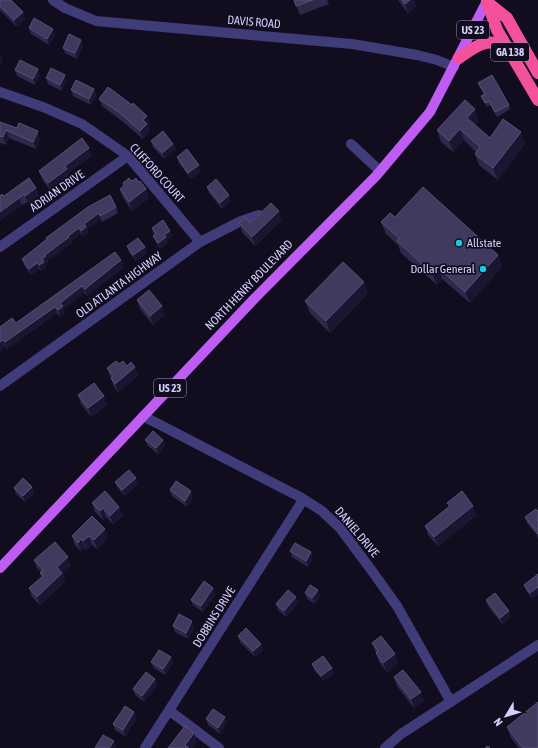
<svg xmlns="http://www.w3.org/2000/svg" width="538" height="748" font-family="'Asap Condensed',sans-serif">
<style>
.lines{fill:none;stroke-linecap:round;stroke-linejoin:round}
.minor{stroke:#403c7a;stroke-width:10}
.major{stroke:#bf5cf4;stroke-width:10}
.highway{stroke:#f3519b;stroke-width:12}
.wall{fill:#2f284b}
.shaded-wall{fill:#1c1531}
.building{fill:#41395e;stroke:#585177}
.poi-dot{fill:#10cbe6;stroke:#110d1e;stroke-width:1.5}
.labels{text-anchor:middle;stroke-width:3.5;stroke-linejoin:round;paint-order:stroke}
.shield{fill:#110d1e;stroke:#9a94b9;stroke-width:1}
.shield-label{font-size:11px;font-weight:bold;fill:#d4cefc}
.street-label{font-size:12px;fill:#d4cefc;stroke:#110d1e}
.poi-label{font-size:12px;fill:#d4cefc;stroke:#110d1e;text-anchor:start}
</style>
<rect width="100%" height="100%" fill="#110d1e"/>
<g class="lines">
<!-- minor -->
<g class="minor">
<polyline points="53,0 65,8 96,21 352,44 417,55 437,60 454,67"/>
<polyline points="0,92 43,107 82,124 128,156 200,242"/>
<polyline points="351,144 380,171"/>
<polyline points="0,247 128,156"/>
<polyline points="0,386 200,242 241,221 259,215"/>
<polyline points="143,416 300,497 322,511 340,528 372,571 397,606 451,702"/>
<polyline points="170,711 219,748"/>
<polyline points="145,748 303,500"/>
<polyline points="385,748 401,734 538,645"/>
</g>
<!-- major -->
<polyline class="major" points="0,568 254,299 376,176 430,112 487,1"/>
<!-- highway -->
<g class="highway">
<polyline points="487,1 497,30 538,100"/>
<polyline points="487,2 507,18 538,73"/>
<path d="M459,58C475,47 487,36 507,47"/>
</g>
</g>
<!-- wall -->
<g class="wall">
<polygon points="0,0 23,12 25,19 17,27 0,10"/>
<polygon points="294,0 327,0 329,4 300,15"/>
<polygon points="398,0 414,0 416,7 408,13"/>
<polygon points="29,28 53,29 55,35 49,45 31,34"/>
<polygon points="83,46 77,59 65,53 63,48"/>
<polygon points="15,70 40,75 35,85 17,76"/>
<polygon points="46,78 67,80 62,91 48,84"/>
<polygon points="478,83 509,105 510,109 497,117 490,105 487,107 483,100 481,96 484,94 480,87"/>
<polygon points="94,89 96,95 91,105 73,96 71,90"/>
<polygon points="99,99 150,123 148,126 150,131 143,139 122,121 102,106"/>
<polygon points="479,121 475,125 490,138 525,144 498,180 479,165 475,154 476,152 464,140 453,152 441,142 437,130"/>
<polygon points="0,122 17,128 40,139 36,149 9,138 6,145 0,143"/>
<polygon points="151,141 173,144 176,149 164,159 153,147"/>
<polygon points="92,156 68,173 69,176 50,190 42,179 39,171"/>
<polygon points="177,157 201,171 191,179 179,163"/>
<polygon points="29,178 39,196 28,204 27,202 22,205 4,196"/>
<polygon points="132,181 146,189 149,198 132,211 123,198 120,189 124,186 123,183"/>
<polygon points="207,187 231,201 222,209 209,193"/>
<polygon points="116,207 118,213 102,222 101,219 87,229 88,233 83,237 81,234 71,241 72,243 47,261 48,262 45,264 46,268 41,271 39,269 31,275 24,265 22,259 47,240 46,238"/>
<polygon points="395,217 498,255 502,267 470,303 442,279 437,285 401,253 398,245 386,234 381,222"/>
<polygon points="282,220 255,246 242,232 239,223 250,223"/>
<polygon points="152,228 170,231 172,236 167,240 168,243 160,249 156,242 153,236 154,235"/>
<polygon points="127,246 145,247 147,253 136,261 129,252"/>
<polygon points="121,260 124,267 87,296 85,293 63,309 65,313 60,317 57,313 7,349 5,346 0,351 0,327 16,323"/>
<polygon points="368,293 330,333 310,313 305,301"/>
<polygon points="137,300 165,315 153,325 140,309"/>
<polygon points="119,364 135,367 138,376 118,392 114,387 107,368"/>
<polygon points="78,395 104,396 107,405 91,417 81,404"/>
<polygon points="145,440 163,440 165,446 158,454 148,446"/>
<polygon points="136,478 138,484 125,496 117,487 115,482"/>
<polygon points="32,487 34,493 25,502 16,494 14,488"/>
<polygon points="170,490 193,497 187,507 172,496"/>
<polygon points="92,503 119,507 123,516 113,524 106,517 103,520 95,512"/>
<polygon points="447,503 477,515 438,546 428,535 425,526 449,507"/>
<polygon points="538,511 538,540 537,535 527,523 525,517"/>
<polygon points="92,516 108,538 97,549 92,545 87,550 85,548 81,551 75,545 72,536"/>
<polygon points="290,551 313,558 308,567 292,557"/>
<polygon points="34,560 71,566 63,573 65,582 40,605 32,597 29,588 42,577 40,573 41,572 37,568"/>
<polygon points="538,574 533,599 526,591 524,585"/>
<polygon points="305,593 320,596 315,604 307,599"/>
<polygon points="216,594 203,612 193,605 191,600"/>
<polygon points="486,600 511,617 502,624 488,606"/>
<polygon points="298,603 286,617 278,610 276,604"/>
<polygon points="173,626 194,627 188,639 175,632"/>
<polygon points="238,636 261,644 263,650 255,657 240,642"/>
<polygon points="372,643 398,663 387,672 379,662 376,653"/>
<polygon points="171,657 173,663 165,675 154,668 151,662"/>
<polygon points="312,664 332,668 334,674 324,681 314,670"/>
<polygon points="394,677 424,701 414,708 397,686"/>
<polygon points="155,679 157,685 144,702 135,695 133,689"/>
<polygon points="225,717 227,723 220,734 208,725 206,719"/>
<polygon points="137,718 125,736 115,730 113,724"/>
<polygon points="507,727 538,748 519,748 511,738"/>
</g>
<!-- shaded-wall -->
<g class="shaded-wall">
<polygon points="410,0 414,0 416,7 408,13 405,4"/>
<polygon points="23,12 25,19 17,27 14,20"/>
<polygon points="53,29 55,35 49,45 47,39"/>
<polygon points="81,40 83,46 77,59 75,53"/>
<polygon points="0,53 3,60 0,66"/>
<polygon points="38,69 40,75 35,85 33,79"/>
<polygon points="65,75 67,80 62,91 60,85"/>
<polygon points="94,89 96,95 91,105 89,99"/>
<polygon points="475,109 479,121 472,130 467,118"/>
<polygon points="147,116 150,123 148,126 150,131 143,139 140,131 143,120"/>
<polygon points="460,129 464,140 453,152 449,141"/>
<polygon points="6,130 9,138 6,145 3,137"/>
<polygon points="38,131 40,139 36,149 33,142"/>
<polygon points="521,132 525,144 498,180 493,168"/>
<polygon points="173,144 176,149 164,159 162,153"/>
<polygon points="89,148 92,156 68,173 69,176 50,190 48,183 65,166"/>
<polygon points="199,165 201,171 191,179 188,173"/>
<polygon points="36,188 39,196 28,204 25,196"/>
<polygon points="146,189 149,198 132,211 129,202"/>
<polygon points="229,195 231,201 222,209 220,203"/>
<polygon points="19,198 22,205 0,221 0,212"/>
<polygon points="279,211 282,220 255,246 252,237"/>
<polygon points="99,213 101,219 87,229 88,233 83,237 81,231 84,224"/>
<polygon points="79,228 81,234 71,241 72,243 47,261 48,262 45,264 46,268 41,271 39,265 42,259 45,255"/>
<polygon points="170,231 172,236 167,240 168,243 160,249 158,243 164,235"/>
<polygon points="145,247 147,253 136,261 133,255"/>
<polygon points="498,255 502,267 470,303 465,292"/>
<polygon points="121,260 124,267 87,296 85,289"/>
<polygon points="37,263 39,269 31,275 29,269"/>
<polygon points="438,267 442,279 437,285 432,273"/>
<polygon points="364,282 368,293 330,333 326,321"/>
<polygon points="82,286 85,293 63,309 65,313 60,317 58,310 60,303"/>
<polygon points="162,306 165,315 153,325 150,316"/>
<polygon points="55,307 57,313 7,349 5,342"/>
<polygon points="3,340 5,346 0,351 0,342"/>
<polygon points="135,367 138,376 118,392 115,384"/>
<polygon points="104,396 107,405 91,417 88,408"/>
<polygon points="163,440 165,446 158,454 156,448"/>
<polygon points="136,478 138,484 125,496 122,490"/>
<polygon points="32,487 34,493 25,502 23,496"/>
<polygon points="191,491 193,497 187,507 185,501"/>
<polygon points="473,506 477,515 438,546 434,537"/>
<polygon points="119,507 123,516 113,524 110,516"/>
<polygon points="103,508 106,517 103,520 100,511"/>
<polygon points="105,529 108,538 97,549 94,540"/>
<polygon points="89,536 92,545 87,550 83,541"/>
<polygon points="81,539 85,548 81,551 78,543"/>
<polygon points="311,552 313,558 308,567 306,561"/>
<polygon points="68,557 71,566 63,573 65,582 40,605 37,597 57,567"/>
<polygon points="538,587 538,595 533,599 530,593"/>
<polygon points="213,588 216,594 203,612 201,606"/>
<polygon points="318,590 320,596 315,604 312,598"/>
<polygon points="296,597 298,603 286,617 284,611"/>
<polygon points="509,611 511,617 502,624 500,618"/>
<polygon points="192,621 194,627 188,639 186,633"/>
<polygon points="261,644 263,650 255,657 253,651"/>
<polygon points="395,654 398,663 387,672 383,663"/>
<polygon points="171,657 173,663 165,675 163,669"/>
<polygon points="332,668 334,674 324,681 321,676"/>
<polygon points="155,679 157,685 144,702 142,696"/>
<polygon points="421,692 424,701 414,708 411,699"/>
<polygon points="134,712 137,718 125,736 123,730"/>
<polygon points="225,717 227,723 220,734 218,728"/>
<polygon points="194,733 197,742 193,748 186,748 185,745"/>
<polygon points="114,741 116,747 116,748 109,748"/>
</g>
<!-- building -->
<g class="building">
<polygon points="0,0 11,0 23,12 14,20 0,6"/>
<polygon points="294,0 313,0 296,6"/>
<polygon points="402,0 410,0 405,4"/>
<polygon points="34,18 53,29 47,39 29,28"/>
<polygon points="69,34 81,40 75,53 63,48"/>
<polygon points="20,60 38,69 33,79 15,70"/>
<polygon points="51,68 65,75 60,85 46,78"/>
<polygon points="492,75 509,105 495,112 489,101 485,103 481,96 485,94 478,83"/>
<polygon points="76,80 94,89 89,99 71,90"/>
<polygon points="108,87 132,105 133,103 147,116 143,120 147,124 140,131 120,113 99,99"/>
<polygon points="465,100 475,109 467,118 490,138 503,119 521,132 493,168 475,154 480,147 460,129 449,141 437,130"/>
<polygon points="0,122 17,128 19,123 38,131 33,142 6,130 3,137 0,136"/>
<polygon points="163,131 173,144 162,153 151,141"/>
<polygon points="82,138 89,148 65,166 67,169 48,183 39,171"/>
<polygon points="187,149 199,165 188,173 177,157"/>
<polygon points="29,178 36,188 25,196 24,194 19,198 0,212 0,196 2,194 4,196"/>
<polygon points="129,178 132,181 136,178 138,182 140,181 146,189 129,202 120,189 124,186 123,183"/>
<polygon points="216,179 229,195 220,203 207,187"/>
<polygon points="423,187 498,255 465,292 438,267 432,273 397,241 399,238 381,222 390,213 395,217"/>
<polygon points="110,195 116,207 100,216 99,213 84,224 86,227 81,231 79,228 68,236 69,237 45,255 46,256 42,259 44,262 39,265 37,263 29,269 22,259 47,239 46,238 88,207"/>
<polygon points="271,203 279,211 252,237 239,223 245,217 250,223"/>
<polygon points="163,220 170,231 164,235 166,237 158,243 153,236 156,234 152,228"/>
<polygon points="138,238 145,247 133,255 127,246"/>
<polygon points="115,252 121,260 85,289 82,286 60,303 63,306 58,310 55,307 5,342 3,340 0,342 0,327 12,318 16,323"/>
<polygon points="343,262 364,282 326,321 305,301"/>
<polygon points="149,290 162,306 150,316 137,300"/>
<polygon points="116,361 119,364 123,361 127,366 131,362 135,367 115,384 111,378 113,376 107,368"/>
<polygon points="94,383 104,396 88,408 78,395"/>
<polygon points="153,431 163,440 156,448 145,440"/>
<polygon points="129,470 136,478 122,490 115,482"/>
<polygon points="23,478 32,487 23,496 14,488"/>
<polygon points="176,481 191,491 185,501 170,490"/>
<polygon points="105,491 119,507 110,516 103,508 100,511 92,503"/>
<polygon points="462,491 473,506 434,537 425,526 450,506 447,503"/>
<polygon points="536,509 538,511 538,520 537,520 538,521 538,534 525,517"/>
<polygon points="92,516 105,529 94,540 89,536 83,541 81,539 78,543 72,536"/>
<polygon points="55,542 68,557 57,567 62,573 37,597 29,588 43,576 40,573 43,570 34,560"/>
<polygon points="295,543 311,552 306,561 290,551"/>
<polygon points="538,574 538,587 530,593 524,585"/>
<polygon points="204,581 213,588 201,606 191,600"/>
<polygon points="310,585 318,590 312,598 305,593"/>
<polygon points="288,590 296,597 284,611 276,604"/>
<polygon points="495,593 509,611 500,618 486,600"/>
<polygon points="179,614 192,621 186,633 173,626"/>
<polygon points="246,628 261,644 253,651 238,636"/>
<polygon points="381,636 395,654 383,663 376,653 378,651 372,643"/>
<polygon points="159,650 171,657 163,669 151,662"/>
<polygon points="323,656 332,668 321,676 312,664"/>
<polygon points="403,670 421,692 411,699 394,677"/>
<polygon points="146,672 155,679 142,696 133,689"/>
<polygon points="538,702 538,748 523,748 507,727"/>
<polygon points="125,706 134,712 123,730 113,724"/>
<polygon points="213,709 225,717 218,728 206,719"/>
<polygon points="185,726 194,733 185,745 189,748 168,748"/>
<polygon points="103,735 114,741 109,748 95,748"/>
<polygon points="488,746 490,748 485,748"/>
</g>
<!-- markers -->
<g class="poi-dot">
<circle cx="459" cy="243" r="4"/>
<circle cx="483" cy="269" r="4"/>
</g>
<g class="labels">
<!-- shield labels -->
<g class="shield">
<rect x="457" y="21" width="32" height="18" rx="3"/>
<rect x="491" y="43" width="38" height="18" rx="3"/>
<rect x="154" y="379" width="32" height="18" rx="3"/>
</g>
<g class="shield-label">
<text x="473" y="34">US 23</text>
<text x="510" y="56">GA 138</text>
<text x="170" y="392">US 23</text>
</g>
<!-- street labels -->
<g class="street-label">
<text transform="translate(254 22) rotate(5)" y="4">DAVIS ROAD</text>
<text transform="translate(157 173) rotate(48)" y="4">CLIFFORD COURT</text>
<text transform="translate(57 191) rotate(-35)" y="4">ADRIAN DRIVE</text>
<text transform="translate(119 285) rotate(-36)" y="4">OLD ATLANTA HIGHWAY</text>
<text transform="translate(249 285) rotate(-46)" y="4">NORTH HENRY BOULEVARD</text>
<text transform="translate(357 532) rotate(50)" y="4">DANIEL DRIVE</text>
<text transform="translate(214 617) rotate(-58)" y="4">DOBBINS DRIVE</text>
</g>
<!-- poi labels -->
<g class="poi-label">
<text x="467" y="247">Allstate</text>
<text x="475" y="273" text-anchor="end">Dollar General</text>
</g>
</g>
<!-- north arrow -->
<g transform="translate(506 716) rotate(232)" stroke="#110d1e" stroke-width="3" paint-order="stroke">
<path d="M0-3L7 15L0 10L-7 15Z" fill="#d4cefc"/>
<text y="-6" font-size="11" font-weight="bold" text-anchor="middle" fill="#d4cefc">N</text>
</g>
</svg>
